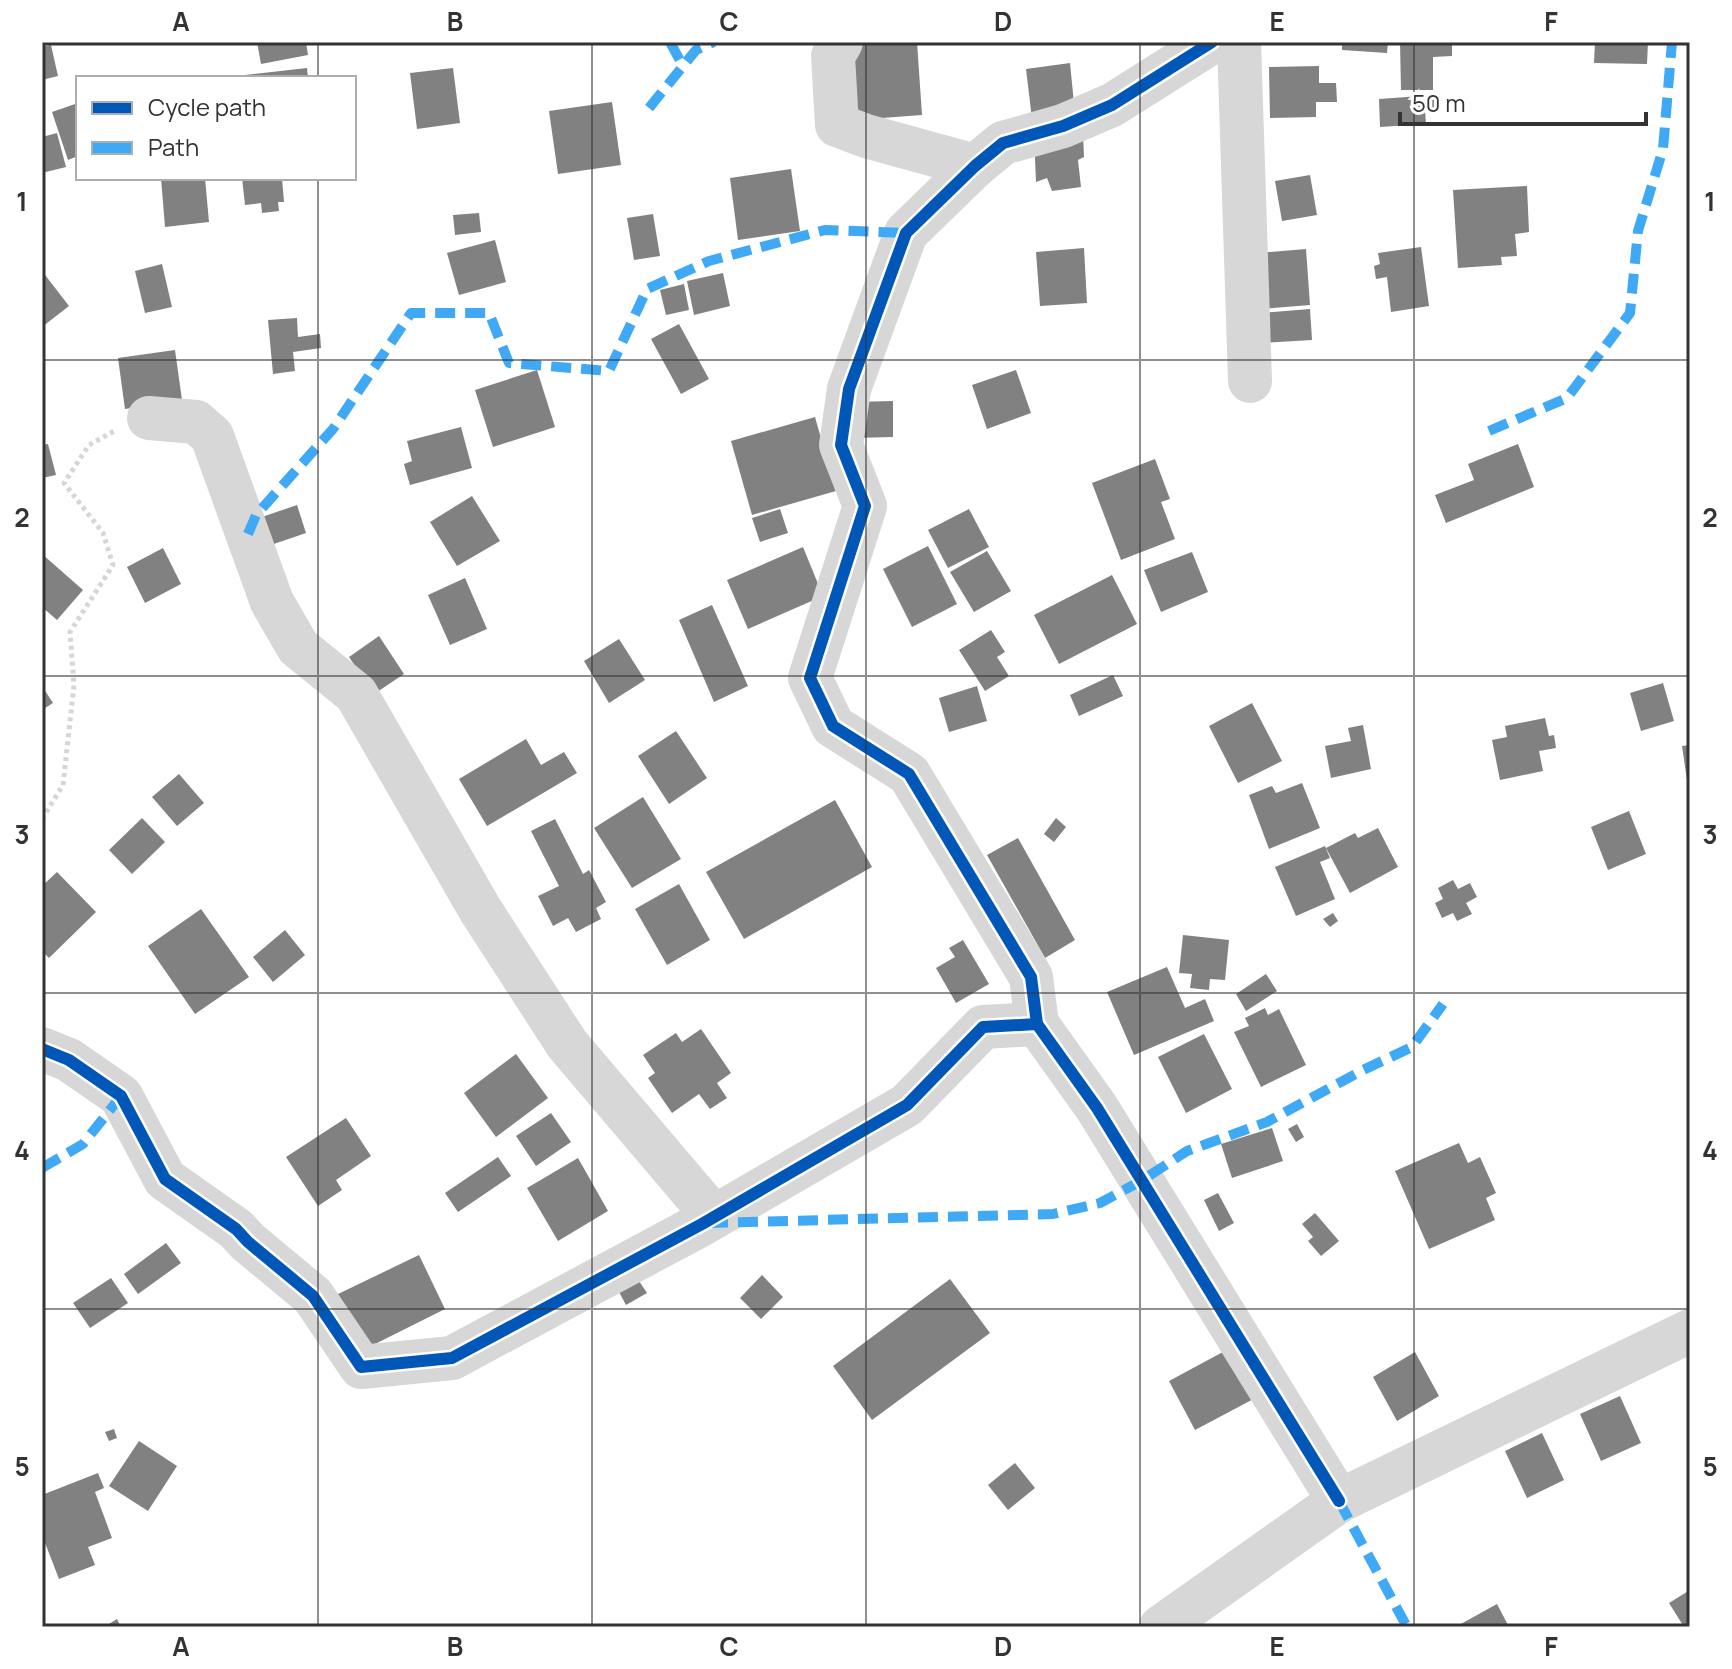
<svg xmlns="http://www.w3.org/2000/svg" width="1732" height="1669" font-family="Manrope,sans-serif">
<style>
.building{fill:#818181}
.lines{fill:none;stroke-linecap:round;stroke-linejoin:round}
.path{stroke:#d6d6d6;stroke-width:5;stroke-dasharray:4 4;stroke-linecap:butt}
.minor{stroke:#d7d7d7;stroke-width:44}
.quiet{stroke:#3fa9f5;stroke-width:10;stroke-dasharray:20 10;stroke-linecap:butt}
.cycleway-casing{stroke:#fff;stroke-width:17}
.cycleway{stroke:#0057b8;stroke-width:12}
.grid{fill:none;stroke:#333;stroke-width:2;stroke-opacity:0.55}
.neatline{fill:none;stroke:#333;stroke-width:3}
.grid-label{font-size:26px;text-anchor:middle;font-weight:bold;fill:#333}
</style>
<rect width="100%" height="100%" fill="#fff"/>
<!-- building -->
<g class="building">
<polygon points="257,42 306,42 308,55 261,64"/>
<polygon points="870,42 917,42 922,115 855,120 849,43"/>
<polygon points="1342,42 1388,42 1387,53 1342,50"/>
<polygon points="1400,42 1452,42 1452,56 1433,57 1433,90 1401,90"/>
<polygon points="1595,42 1648,42 1647,64 1594,63"/>
<polygon points="51,45 58,76 42,80 42,47"/>
<polygon points="1070,63 1075,114 1032,119 1026,69"/>
<polygon points="1319,66 1319,83 1336,83 1337,102 1316,102 1316,117 1270,118 1269,67"/>
<polygon points="307,68 308,78 236,78 236,76"/>
<polygon points="453,68 460,123 417,129 410,73"/>
<polygon points="1434,95 1435,110 1425,110 1426,124 1380,127 1379,99"/>
<polygon points="612,102 621,165 558,174 549,111"/>
<polygon points="78,103 78,156 68,160 52,112"/>
<polygon points="57,133 66,167 42,173 42,137"/>
<polygon points="1083,134 1084,157 1078,160 1081,187 1052,191 1047,178 1036,182 1034,136"/>
<polygon points="791,169 800,231 738,240 730,178"/>
<polygon points="1310,175 1317,215 1282,221 1275,181"/>
<polygon points="161,178 205,178 209,222 165,227"/>
<polygon points="242,178 282,178 284,202 278,202 279,211 262,213 261,203 245,205"/>
<polygon points="1527,186 1529,232 1515,234 1517,256 1501,257 1502,265 1458,268 1453,190"/>
<polygon points="479,213 481,232 455,235 453,215"/>
<polygon points="653,214 660,256 634,260 627,218"/>
<polygon points="495,240 506,282 459,295 447,253"/>
<polygon points="1421,247 1429,306 1391,312 1387,277 1376,279 1374,266 1380,264 1378,253"/>
<polygon points="1084,248 1087,303 1040,306 1036,252"/>
<polygon points="1306,249 1310,305 1262,309 1257,253"/>
<polygon points="162,264 172,307 145,313 135,271"/>
<polygon points="42,271 69,306 42,327"/>
<polygon points="723,273 730,306 694,315 687,281"/>
<polygon points="684,284 689,310 666,315 660,290"/>
<polygon points="1310,309 1312,340 1261,343 1260,313"/>
<polygon points="297,318 298,337 320,334 321,348 293,352 295,371 273,374 268,320"/>
<polygon points="679,324 709,379 681,394 651,339"/>
<polygon points="175,350 182,400 125,409 118,358"/>
<polygon points="537,370 555,427 493,447 475,390"/>
<polygon points="1016,370 1031,413 987,429 972,385"/>
<polygon points="893,401 893,437 854,438 854,402"/>
<polygon points="815,417 836,491 752,515 731,441"/>
<polygon points="461,427 472,468 410,485 404,464 412,461 407,441"/>
<polygon points="48,444 56,475 42,478 42,445"/>
<polygon points="1518,444 1534,487 1446,523 1435,495 1474,480 1468,464"/>
<polygon points="1155,459 1170,499 1161,502 1175,539 1121,560 1092,483"/>
<polygon points="472,496 500,541 457,566 430,522"/>
<polygon points="297,505 306,533 268,546 259,518"/>
<polygon points="780,509 788,533 760,542 752,518"/>
<polygon points="969,509 989,547 948,568 928,530"/>
<polygon points="928,546 957,604 912,627 883,569"/>
<polygon points="803,547 823,596 748,629 727,580"/>
<polygon points="163,548 181,584 145,603 127,567"/>
<polygon points="987,551 1011,591 974,612 950,572"/>
<polygon points="1192,552 1208,592 1161,612 1144,570"/>
<polygon points="42,554 83,590 57,620 42,607"/>
<polygon points="1112,575 1137,624 1059,664 1034,615"/>
<polygon points="465,578 487,629 450,645 428,595"/>
<polygon points="712,605 748,686 714,702 679,620"/>
<polygon points="991,630 1005,652 997,657 1009,676 985,691 959,650"/>
<polygon points="379,636 404,674 374,694 349,657"/>
<polygon points="619,639 645,680 609,703 584,661"/>
<polygon points="1113,675 1123,696 1079,716 1070,695"/>
<polygon points="1663,683 1674,721 1641,731 1630,693"/>
<polygon points="42,686 53,703 42,710"/>
<polygon points="977,686 987,721 949,732 939,698"/>
<polygon points="1252,703 1282,761 1238,783 1209,726"/>
<polygon points="1545,718 1549,736 1554,735 1556,748 1539,751 1543,771 1500,780 1492,740 1507,737 1505,726"/>
<polygon points="1363,725 1371,769 1331,778 1325,746 1351,741 1348,728"/>
<polygon points="676,731 707,778 669,804 638,756"/>
<polygon points="526,739 541,765 564,752 577,773 487,826 459,779"/>
<polygon points="1690,745 1690,787 1688,787 1682,746"/>
<polygon points="179,774 204,803 177,826 152,797"/>
<polygon points="1302,783 1320,828 1269,849 1249,795 1272,786 1276,793"/>
<polygon points="643,797 681,859 632,888 594,828"/>
<polygon points="835,800 872,867 744,939 706,872"/>
<polygon points="1629,811 1646,854 1608,870 1591,827"/>
<polygon points="142,818 165,842 132,874 109,850"/>
<polygon points="1056,818 1066,827 1054,842 1044,834"/>
<polygon points="555,819 583,874 589,870 606,902 596,908 601,919 576,932 568,918 553,926 538,896 559,886 531,831"/>
<polygon points="1378,828 1398,867 1350,893 1326,848 1355,833 1358,838"/>
<polygon points="1018,838 1075,940 1045,958 987,855"/>
<polygon points="1325,846 1330,858 1320,862 1335,899 1296,916 1275,867"/>
<polygon points="57,872 96,912 49,958 42,951 42,886"/>
<polygon points="1453,880 1458,889 1470,883 1477,897 1466,903 1472,914 1457,921 1453,913 1442,918 1435,903 1443,899 1438,888"/>
<polygon points="679,884 710,940 667,965 635,909"/>
<polygon points="201,909 249,977 195,1014 148,946"/>
<polygon points="1333,913 1338,921 1330,927 1323,919"/>
<polygon points="285,930 305,955 273,982 253,957"/>
<polygon points="1183,935 1229,940 1225,980 1210,979 1209,990 1190,988 1192,974 1179,973"/>
<polygon points="963,940 989,984 956,1003 936,968 955,957 949,948"/>
<polygon points="1167,967 1185,1008 1205,999 1214,1021 1134,1055 1107,992"/>
<polygon points="1266,974 1277,991 1246,1011 1236,994"/>
<polygon points="1265,1008 1268,1015 1279,1009 1306,1065 1261,1087 1234,1032 1249,1026 1245,1018"/>
<polygon points="701,1029 731,1073 717,1083 727,1098 710,1109 699,1094 672,1113 648,1078 655,1073 643,1055 676,1033 682,1042"/>
<polygon points="1204,1034 1232,1089 1186,1113 1158,1057"/>
<polygon points="516,1054 548,1098 496,1137 464,1093"/>
<polygon points="551,1113 571,1142 536,1166 516,1136"/>
<polygon points="346,1118 371,1156 336,1180 342,1190 318,1206 286,1157"/>
<polygon points="1297,1124 1304,1137 1296,1142 1288,1129"/>
<polygon points="1272,1128 1283,1161 1232,1178 1221,1144"/>
<polygon points="1459,1143 1468,1163 1480,1157 1496,1193 1486,1198 1495,1220 1429,1249 1395,1171"/>
<polygon points="498,1157 511,1176 458,1212 445,1193"/>
<polygon points="578,1158 608,1211 558,1241 527,1188"/>
<polygon points="1218,1193 1234,1223 1219,1231 1204,1200"/>
<polygon points="1315,1213 1339,1241 1321,1256 1308,1241 1313,1237 1302,1224"/>
<polygon points="166,1243 181,1263 138,1294 124,1274"/>
<polygon points="419,1255 445,1309 363,1350 336,1295"/>
<polygon points="762,1275 783,1297 761,1319 740,1298"/>
<polygon points="111,1278 128,1303 90,1328 73,1303"/>
<polygon points="950,1279 990,1333 872,1420 833,1366"/>
<polygon points="639,1281 647,1293 626,1305 619,1292"/>
<polygon points="1234,1346 1261,1395 1195,1430 1169,1381"/>
<polygon points="1415,1352 1439,1396 1397,1421 1373,1377"/>
<polygon points="1620,1396 1641,1443 1601,1461 1580,1414"/>
<polygon points="114,1429 117,1438 109,1441 105,1432"/>
<polygon points="1542,1433 1564,1480 1527,1498 1505,1451"/>
<polygon points="139,1441 177,1466 148,1511 109,1486"/>
<polygon points="1015,1463 1035,1488 1008,1510 988,1485"/>
<polygon points="98,1473 104,1488 95,1492 112,1538 88,1547 95,1565 59,1579 42,1535 42,1495"/>
<polygon points="1690,1590 1690,1627 1684,1627 1669,1603"/>
<polygon points="1497,1604 1509,1627 1460,1627 1459,1625"/>
<polygon points="117,1619 121,1627 104,1627"/>
</g>
<g class="lines">
<!-- path -->
<polyline class="path" points="42,819 63,785 74,685 70,632 113,565 103,533 64,483 89,445 116,430"/>
<!-- minor -->
<g class="minor">
<polyline points="841,42 833,56 837,125 866,136 975,166"/>
<polyline points="1239,42 1250,381"/>
<polyline points="149,418 196,422 212,436 272,602 298,647 356,694 481,911 567,1044 714,1217"/>
<polyline points="1037,1024 1031,977 909,774 833,726 810,678 865,506 841,445 849,389 906,233 975,166 1003,143 1063,126 1112,105 1212,42"/>
<polyline points="42,1049 69,1060 121,1096 165,1179 236,1229 248,1242 313,1296 361,1367 452,1358 702,1224 907,1105 983,1027 1037,1024 1097,1108 1339,1501"/>
<polyline points="1161,1627 1339,1501 1690,1331"/>
</g>
<!-- quiet -->
<g class="quiet">
<polyline points="670,42 683,66"/>
<polyline points="649,108 696,50 714,42"/>
<polyline points="1489,431 1567,398 1630,313 1638,231 1663,149 1672,42"/>
<polyline points="248,534 256,515 333,429 411,313 489,313 509,363 609,371 647,289 709,261 825,230 906,233"/>
<polyline points="42,1168 83,1144 121,1096"/>
<polyline points="708,1223 1053,1214 1100,1203 1141,1181 1187,1151 1267,1122 1363,1070 1412,1047 1443,1004"/>
<polyline points="1339,1501 1407,1627"/>
</g>
<defs>
<g id="cycleway">
<polyline points="1037,1024 1031,977 909,774 833,726 810,678 865,506 841,445 849,389 906,233 975,166 1003,143 1063,126 1112,105 1212,42"/>
<polyline points="42,1049 69,1060 121,1096 165,1179 236,1229 248,1242 313,1296 361,1367 452,1358 702,1224 907,1105 983,1027 1037,1024 1097,1108 1339,1501"/>
</g>
</defs>
<!-- cycleway casing -->
<use href="#cycleway" class="cycleway-casing"/>
<!-- cycleway -->
<use href="#cycleway" class="cycleway"/>
</g>
<!-- grid -->
<path class="grid" d="M318,42V78M592,42V1627M866,42V1627M1140,42V1627M1414,42V1627M318,178V1627M42,360H1690M42,676H1690M42,993H1690M42,1309H1690"/>
<!-- border -->
<rect width="1732" height="1669" fill="none" stroke="#ffffff" stroke-width="88"/>
<!-- legend -->
<rect x="76" y="76" width="280" height="104" fill="#ffffff" stroke="#adadad" stroke-width="2"/>
<rect x="92" y="102" width="40" height="12" fill="#0057b8" stroke="#adadad" stroke-width="2"/>
<text x="148" y="116" font-size="24" fill="#333333">Cycle path</text>
<rect x="92" y="142" width="40" height="12" fill="#3fa9f5" stroke="#adadad" stroke-width="2"/>
<text x="148" y="156" font-size="24" fill="#333333">Path</text>
<!-- scale -->
<path d="M1400 112v12h246v-12" fill="none" stroke="#333333" stroke-width="4"/>
<text x="1412" y="112" font-size="24" fill="#333333" stroke="#ffffff" stroke-width="6" paint-order="stroke">50 m</text>
<rect x="44" y="44" width="1644" height="1581" class="neatline"/>
<g class="grid-label">
<text x="181" y="31">A</text>
<text x="455" y="31">B</text>
<text x="729" y="31">C</text>
<text x="1003" y="31">D</text>
<text x="1277" y="31">E</text>
<text x="1551" y="31">F</text>
<text x="22" y="211">1</text>
<text x="1710" y="211">1</text>
<text x="22" y="527">2</text>
<text x="1710" y="527">2</text>
<text x="22" y="844">3</text>
<text x="1710" y="844">3</text>
<text x="22" y="1160">4</text>
<text x="1710" y="1160">4</text>
<text x="22" y="1476">5</text>
<text x="1710" y="1476">5</text>
<text x="181" y="1656">A</text>
<text x="455" y="1656">B</text>
<text x="729" y="1656">C</text>
<text x="1003" y="1656">D</text>
<text x="1277" y="1656">E</text>
<text x="1551" y="1656">F</text>
</g>
</svg>
